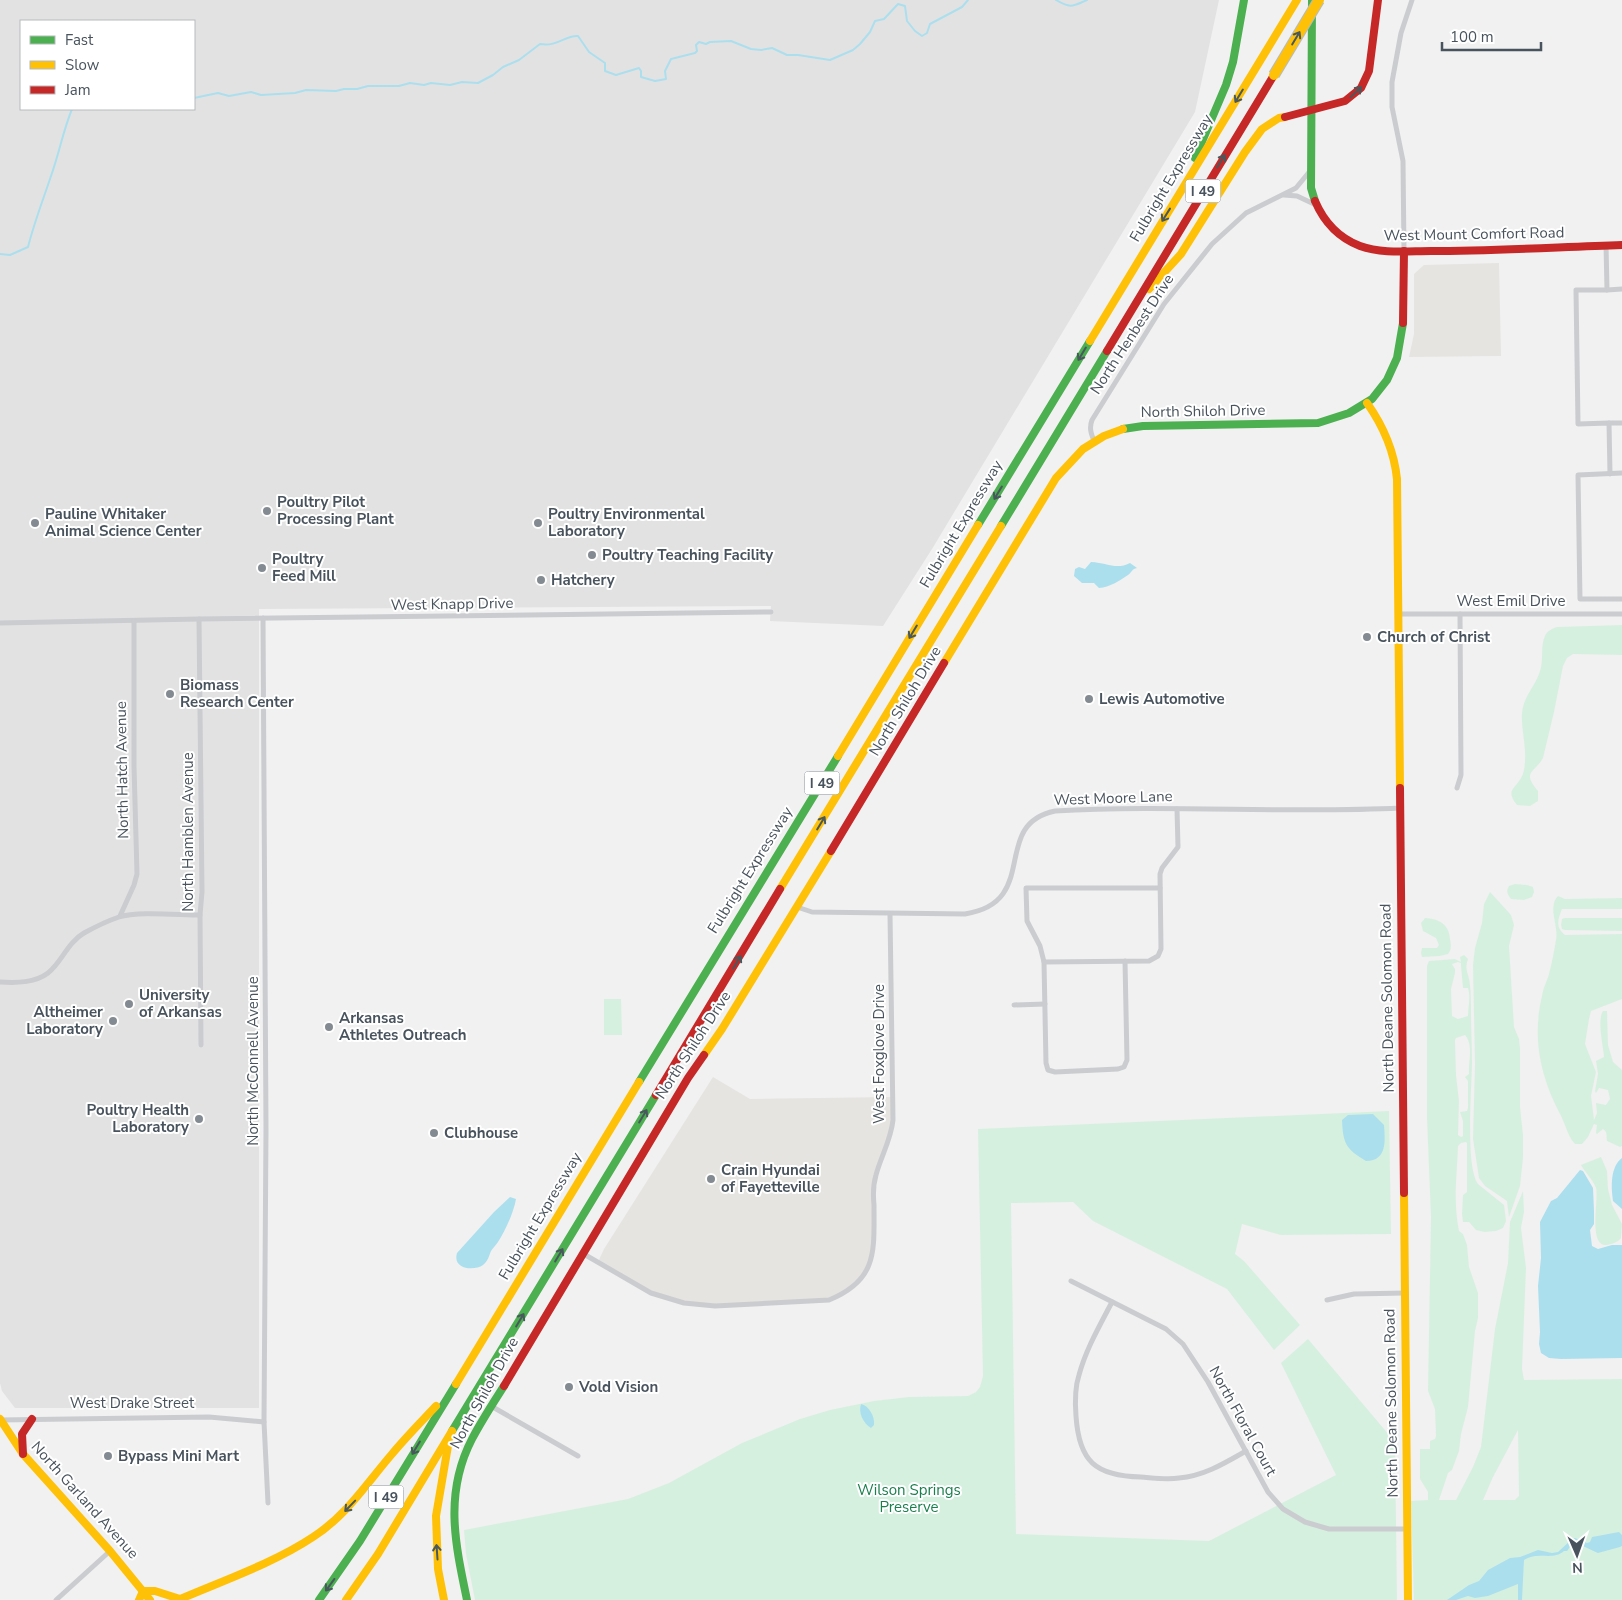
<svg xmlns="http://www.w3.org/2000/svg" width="1622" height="1600" font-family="'Nunito Sans',sans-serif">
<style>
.commercial{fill:#e6e4e0}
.education{fill:#e3e2e3;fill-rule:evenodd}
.green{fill:#d6f0e0;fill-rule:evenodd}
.water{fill:#acdfed}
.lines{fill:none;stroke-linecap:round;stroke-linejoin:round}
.stream{stroke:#acdfed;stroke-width:2}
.street{stroke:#cacccf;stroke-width:5}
.fast{stroke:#4caf50;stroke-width:8}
.slow{stroke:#ffc107;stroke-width:8}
.jam{stroke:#c62828;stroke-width:8}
.slow-bridge-casing{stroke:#b6bbc0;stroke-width:12;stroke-linecap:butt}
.slow-bridge{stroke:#ffc107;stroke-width:10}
.oneway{stroke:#48585c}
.poi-dot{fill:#838a91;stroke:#fff;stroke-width:2}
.labels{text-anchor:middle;stroke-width:4;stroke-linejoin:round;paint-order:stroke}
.shield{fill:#fff;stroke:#7f878e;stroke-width:1}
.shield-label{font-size:14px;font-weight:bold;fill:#48535d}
.street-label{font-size:15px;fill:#48535d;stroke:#fff}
.poi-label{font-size:15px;font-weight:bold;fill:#48535d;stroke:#fff;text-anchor:start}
.park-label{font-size:15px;fill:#197f4d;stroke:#fff}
</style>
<rect width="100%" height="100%" fill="#f1f1f1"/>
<!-- commercial -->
<g class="commercial">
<polygon points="1499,263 1501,356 1409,357 1414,334 1414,274 1424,265"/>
<polygon points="713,1077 750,1099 893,1097 893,1120 876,1174 872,1258 857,1284 829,1300 715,1306 667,1299 598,1262 604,1249"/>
</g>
<!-- education -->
<path class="education" d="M0,0H1219L1195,112L932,549L883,626L770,621L771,606L259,609V1408H15L2,1391L0,1383ZM21,21H194V109H21Z"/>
<!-- green -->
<g class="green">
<path d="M1622,625V655L1573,654L1567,658L1563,666L1554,712L1543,758C1535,773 1521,771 1538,791V801L1530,806L1517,805C1505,790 1515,789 1521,778C1524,773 1525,766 1525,760C1526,744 1521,728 1522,713C1524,695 1535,687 1540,671C1544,660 1540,646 1545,636C1547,631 1551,629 1557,627Z"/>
<path d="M1515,884L1527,885L1533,887L1534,892L1532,897L1524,900L1511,899C1507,894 1506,891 1509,886Z"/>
<polygon points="1490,892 1511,915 1514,925 1509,946 1514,1027 1519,1039 1520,1048 1520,1107 1523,1135 1523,1158 1520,1186 1509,1217 1507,1201 1485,1186 1479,1178 1473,1139 1475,1064 1473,965 1475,948 1482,923 1484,904"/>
<path d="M1558,896L1565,899L1622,898V909H1562C1558,919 1555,927 1565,935L1622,934V999L1591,1011L1589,1019L1585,1044L1596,1072L1591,1096L1594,1120L1597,1113L1596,1103L1606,1105L1610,1099L1608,1090L1599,1088L1596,1093L1595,1091L1598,1074L1596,1061L1604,1057C1603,1045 1597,1020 1603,1011H1607L1608,1045L1613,1062L1622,1070V1146L1620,1147L1607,1141C1606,1136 1608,1132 1603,1129L1597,1134L1596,1133L1597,1125L1594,1124L1588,1137L1582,1144H1575C1568,1137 1565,1123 1560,1114C1540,1076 1532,1038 1542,996C1543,988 1547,981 1549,974C1552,963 1554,951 1556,940C1559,926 1547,907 1558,896Z"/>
<path d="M1425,918C1439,919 1449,924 1450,939C1451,945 1452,949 1448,954L1440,956L1422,957L1421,953L1422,948H1437L1439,945L1436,938L1423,931L1421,923Z"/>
<polygon points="1565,918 1622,918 1622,931 1565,930 1562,929 1561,925 1562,919"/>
<path d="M1464,955L1468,959C1464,971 1469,973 1470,985C1471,993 1471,1003 1471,1011C1471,1028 1472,1045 1472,1062C1472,1087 1465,1165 1478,1184L1504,1205L1506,1221L1503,1228L1496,1231L1484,1232L1476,1230L1469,1222H1463L1462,1214L1463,1195L1467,1192V1143L1466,1142L1461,1143L1458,1146C1457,1177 1453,1200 1459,1231L1463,1234L1467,1245L1469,1267L1478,1293V1318L1475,1331L1468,1407L1461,1434L1459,1451L1452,1470L1448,1473L1439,1500H1456L1473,1467L1481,1447L1495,1329L1508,1263L1510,1222L1523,1191L1524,1212L1521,1228L1526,1268L1522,1369L1524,1380L1622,1379V1600H1414L1411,1501L1428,1500V1492L1420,1479V1449H1430V1441L1435,1439L1436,1436L1435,1409L1428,1391L1431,1217L1427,1118V966L1429,961L1455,959L1461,962L1460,957ZM1458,962L1461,963V966L1463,988H1468C1471,998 1468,1006 1468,1016L1458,1019L1452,1016L1451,989L1455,973V969L1452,964ZM1465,1035C1474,1046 1468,1061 1469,1074L1465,1077L1468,1081V1108L1467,1111L1460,1112L1463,1121V1136L1461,1137L1458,1135L1459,1101L1456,1075L1455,1040L1456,1038ZM1518,1430L1519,1496L1515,1500H1483L1493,1477Z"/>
<polygon points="604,999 621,999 622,1035 604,1035"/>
<polygon points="1389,1111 1391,1234 1281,1235 1242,1224 1235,1254 1244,1261 1300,1325 1274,1350 1227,1289 1093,1221 1073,1202 1011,1203 1016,1534 1209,1541 1336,1475 1281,1363 1308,1339 1395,1442 1397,1600 475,1600 466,1554 464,1530 628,1499 669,1483 742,1443 800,1419 830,1410 874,1401 909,1397 968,1396 976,1392 980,1387 983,1376 978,1129"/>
<path d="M1601,1157L1607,1171L1608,1189L1612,1205L1622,1224L1621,1238C1618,1242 1612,1244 1607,1245C1588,1247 1599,1200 1596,1188C1593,1180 1585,1172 1581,1165Z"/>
</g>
<!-- water -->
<g class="water">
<path d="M1091,562C1108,563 1116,570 1130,563L1137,568C1132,569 1132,572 1128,575C1119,581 1110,587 1099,588L1094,583H1082L1074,576L1075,569L1079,567L1085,569Z"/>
<path d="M1373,1114L1384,1125C1385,1139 1388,1161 1366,1161C1346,1149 1343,1144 1342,1120L1348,1115Z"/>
<path d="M1622,1158V1209L1613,1201C1611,1187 1610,1167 1622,1158Z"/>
<polygon points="1580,1170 1583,1171 1593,1188 1594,1211 1594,1224 1590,1230 1592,1246 1598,1249 1612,1245 1622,1245 1622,1358 1561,1359 1549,1358 1541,1353 1539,1344 1540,1332 1538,1286 1541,1258 1540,1222 1551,1201 1557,1198"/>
<path d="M510,1197L516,1199C514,1212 505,1231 498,1242C496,1245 493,1248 491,1251C489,1256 488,1261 483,1265C475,1271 452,1270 457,1253L494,1212Z"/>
<path d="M861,1404C869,1406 875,1416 874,1425L871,1428C863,1423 858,1413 861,1404Z"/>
<path d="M1619,1532L1622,1535V1546L1620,1547L1598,1553C1592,1551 1578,1542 1573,1544C1570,1545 1569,1549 1567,1551H1564C1553,1561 1539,1551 1524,1560L1522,1600H1518V1584L1488,1596L1475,1598L1468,1596L1456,1600H1447L1469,1585L1479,1581L1488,1570L1510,1558L1520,1557L1538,1550L1552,1553L1558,1552L1572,1539L1575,1538L1587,1543L1590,1542L1592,1537Z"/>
</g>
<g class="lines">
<!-- stream -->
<g class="stream">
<path d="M1056,0C1071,9 1073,6 1087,0"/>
<path d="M194,98L218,93L229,96L251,92L261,95L295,93L306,90L336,91L344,89H357L368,86H399L410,83L424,85L431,83L450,85L462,82L478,83L493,75L503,67L519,60L540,44C558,47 565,35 578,36L589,52L605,63V71L616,75L639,68L641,71V77L655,81L666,79L665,71L671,59L695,53L697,51L696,45L699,42L706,44L710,42L731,41L751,49L761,50L772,48L787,55H798L830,60L853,50L860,44L870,32L875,21L884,19L898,4L905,6L907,21L915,31L922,36L927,33L930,24L962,7L968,0"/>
<path d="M0,254L10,255L28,247C34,223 43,200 51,176C59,154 63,131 72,109"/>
</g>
<!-- street -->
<g class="street">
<polyline points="1284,195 1297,196 1314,204"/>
<polyline points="1606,245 1607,290 1576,290 1578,424 1609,423 1610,474"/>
<polyline points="1404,251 1403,161 1392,107 1392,82 1401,33 1412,0"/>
<polyline points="1607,290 1622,289"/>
<polyline points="1609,423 1622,423"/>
<path d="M1094,441C1091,433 1089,428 1092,420L1164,304L1212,244L1246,213L1296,188L1310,171"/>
<polyline points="1622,473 1578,475 1580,599 1622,599"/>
<polyline points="1399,614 1622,614"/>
<polyline points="263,618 266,1129 264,1422 268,1503"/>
<polyline points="199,619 202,892 200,915 201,1045"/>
<polyline points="0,623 199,619 771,612"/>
<polyline points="1457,788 1461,775 1460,614"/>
<path d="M797,907L812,912L965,914C1042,902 989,825 1055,811C1170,804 1285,814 1400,808"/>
<polyline points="120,916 134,885 137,874 134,766 134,621"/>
<polyline points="1125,961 1127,1060 1124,1067 1118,1069 1055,1072 1048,1070 1046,1063 1044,962 1040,946 1027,921 1026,888 1160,888"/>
<polyline points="1044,962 1149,961 1158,956 1161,949 1160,874 1162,868 1178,847 1177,809"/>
<path d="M0,982C16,983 35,983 48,973C62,962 67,943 84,933C95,927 107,921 119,917C137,911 179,915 200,915"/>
<polyline points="1014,1005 1045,1004"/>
<path d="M582,1253L651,1293L684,1303L715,1306L829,1300C878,1280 874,1251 874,1205C873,1195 873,1185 876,1175C881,1156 891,1140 893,1120L890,914"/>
<polyline points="1071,1281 1166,1329 1183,1344 1208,1382 1268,1492 1283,1509 1305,1522 1329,1529 1408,1529"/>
<polyline points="1327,1300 1354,1294 1405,1293"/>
<path d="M1112,1302C1100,1325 1086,1349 1079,1375C1075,1387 1075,1403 1076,1416C1079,1462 1096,1476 1141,1477C1154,1478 1167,1480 1179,1478C1204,1476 1225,1463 1246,1451"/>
<polyline points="491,1406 578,1456"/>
<polyline points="0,1420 209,1417 264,1422"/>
<polyline points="56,1600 110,1551"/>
</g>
<!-- fast -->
<g class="fast">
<polyline points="1312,0 1311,188 1315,201"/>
<polyline points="1195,158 1226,85 1233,62 1244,0"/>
<polyline points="1123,429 1143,426 1318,423 1349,413 1372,399 1387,380 1397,358 1403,323"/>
<polyline points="978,525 1090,341"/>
<polyline points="1001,526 1107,351"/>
<polyline points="639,1082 838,756"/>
<polyline points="452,1431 656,1095"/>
<polyline points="319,1600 360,1541 456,1384"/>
<path d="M467,1600C455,1543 444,1493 472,1439C482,1420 493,1403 504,1386"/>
</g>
<!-- slow -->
<g class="slow">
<polyline points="1149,289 1181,254 1245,152 1262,129 1279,118 1285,117"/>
<polyline points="1090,341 1297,0"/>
<path d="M1367,403C1384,427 1394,450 1397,479L1400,788"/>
<polyline points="944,663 1056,478 1083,449 1104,436 1123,429"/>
<polyline points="838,756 978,525"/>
<polyline points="780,889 1001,526"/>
<polyline points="704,1055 722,1029 831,851"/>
<polyline points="1404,1193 1408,1600"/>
<polyline points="456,1384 639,1082"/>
<polyline points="0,1419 23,1454 110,1551 150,1600"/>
<polyline points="139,1600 143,1591 155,1591 180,1599"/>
<path d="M178,1600C222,1581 274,1563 313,1537C346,1516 367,1483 392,1454C406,1437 421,1422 436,1406"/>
<polyline points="346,1600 378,1554 452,1431"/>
<polyline points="444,1600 438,1569 436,1516 449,1440"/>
</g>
<!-- jam -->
<g class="jam">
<polyline points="1285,117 1345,101 1361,88 1369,71 1378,0"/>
<path d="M1315,201C1324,222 1339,238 1360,246C1382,254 1408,251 1431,251C1495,251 1558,247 1622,245"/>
<polyline points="1403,323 1404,251"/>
<polyline points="1107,351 1274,75"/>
<polyline points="1400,788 1404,1193"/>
<polyline points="831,851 944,663"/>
<polyline points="656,1095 780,889"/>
<polyline points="504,1386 688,1078 704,1055"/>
<polyline points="23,1454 22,1434 32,1419"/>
</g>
<defs>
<polyline id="slow-bridge" points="1274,75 1319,0"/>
</defs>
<!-- slow-bridge casing -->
<use href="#slow-bridge" class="slow-bridge-casing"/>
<!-- slow-bridge -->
<use href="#slow-bridge" class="slow-bridge"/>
</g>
<!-- one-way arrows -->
<defs><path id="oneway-shaft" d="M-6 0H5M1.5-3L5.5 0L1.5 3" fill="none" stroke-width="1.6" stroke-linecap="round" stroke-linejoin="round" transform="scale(1.25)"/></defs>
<g class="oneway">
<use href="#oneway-shaft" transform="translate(1296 38) rotate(-59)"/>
<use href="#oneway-shaft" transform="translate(1356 92) rotate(-43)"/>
<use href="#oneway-shaft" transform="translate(1239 96) rotate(121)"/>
<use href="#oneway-shaft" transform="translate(1221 161) rotate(-59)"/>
<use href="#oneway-shaft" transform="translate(1166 215) rotate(122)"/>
<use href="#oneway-shaft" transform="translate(1082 354) rotate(121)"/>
<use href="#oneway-shaft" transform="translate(998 493) rotate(121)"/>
<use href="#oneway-shaft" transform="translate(913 632) rotate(121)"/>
<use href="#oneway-shaft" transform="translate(821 823) rotate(-59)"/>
<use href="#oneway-shaft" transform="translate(737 962) rotate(-59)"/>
<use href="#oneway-shaft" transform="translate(643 1116) rotate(-59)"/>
<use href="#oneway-shaft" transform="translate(559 1255) rotate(-59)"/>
<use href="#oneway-shaft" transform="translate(520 1320) rotate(-59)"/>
<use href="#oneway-shaft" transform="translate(416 1448) rotate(121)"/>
<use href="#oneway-shaft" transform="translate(350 1506) rotate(134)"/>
<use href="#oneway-shaft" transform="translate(437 1552) rotate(-94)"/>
<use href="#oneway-shaft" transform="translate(330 1585) rotate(126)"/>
</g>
<!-- markers -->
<g class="poi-dot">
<circle cx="267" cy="511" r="5"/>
<circle cx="35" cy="523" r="5"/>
<circle cx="538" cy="523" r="5"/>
<circle cx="592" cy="555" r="5"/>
<circle cx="262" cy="568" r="5"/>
<circle cx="541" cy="580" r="5"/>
<circle cx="1367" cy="637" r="5"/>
<circle cx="170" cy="694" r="5"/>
<circle cx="1089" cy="699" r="5"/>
<circle cx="129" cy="1004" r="5"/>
<circle cx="113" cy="1021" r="5"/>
<circle cx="329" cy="1027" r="5"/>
<circle cx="199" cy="1119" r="5"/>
<circle cx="434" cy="1133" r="5"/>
<circle cx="711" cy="1179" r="5"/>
<circle cx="569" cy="1387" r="5"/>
<circle cx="108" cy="1456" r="5"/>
</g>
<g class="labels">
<!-- shield labels -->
<g class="shield">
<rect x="1185.5" y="179.5" width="35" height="23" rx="4"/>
<rect x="804.5" y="771.5" width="35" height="23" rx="4"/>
<rect x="368.5" y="1485.5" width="35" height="23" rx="4"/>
</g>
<g class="shield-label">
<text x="1203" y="196">I 49</text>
<text x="822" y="788">I 49</text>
<text x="386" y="1502">I 49</text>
</g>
<!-- street labels -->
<g class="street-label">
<text transform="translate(1171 178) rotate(-59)" y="5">Fulbright Expressway</text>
<text transform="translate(1474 234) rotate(-1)" y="5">West Mount Comfort Road</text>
<text transform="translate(1132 334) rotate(-57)" y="5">North Henbest Drive</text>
<text transform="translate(1203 411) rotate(-1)" y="5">North Shiloh Drive</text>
<text transform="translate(961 524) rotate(-59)" y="5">Fulbright Expressway</text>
<text x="1511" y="606">West Emil Drive</text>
<text transform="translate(452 604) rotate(-1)" y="5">West Knapp Drive</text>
<text transform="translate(905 701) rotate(-59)" y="5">North Shiloh Drive</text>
<text transform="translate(122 770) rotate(-91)" y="5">North Hatch Avenue</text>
<text transform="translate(1113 798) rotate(-2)" y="5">West Moore Lane</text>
<text transform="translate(188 832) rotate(-90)" y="5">North Hamblen Avenue</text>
<text transform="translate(750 870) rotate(-58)" y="5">Fulbright Expressway</text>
<text transform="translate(1387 998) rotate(-91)" y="5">North Deane Solomon Road</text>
<text transform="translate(693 1045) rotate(-57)" y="5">North Shiloh Drive</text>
<text transform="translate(879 1054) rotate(-90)" y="5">West Foxglove Drive</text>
<text transform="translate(253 1061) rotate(-90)" y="5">North McConnell Avenue</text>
<text transform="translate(540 1216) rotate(-59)" y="5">Fulbright Expressway</text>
<text transform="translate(484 1393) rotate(-61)" y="5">North Shiloh Drive</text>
<text x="132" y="1408">West Drake Street</text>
<text transform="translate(1391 1403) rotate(-91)" y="5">North Deane Solomon Road</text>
<text transform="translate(1243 1421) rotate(61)" y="5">North Floral Court</text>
<text transform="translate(85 1500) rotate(48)" y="5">North Garland Avenue</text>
</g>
<!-- poi labels -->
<g class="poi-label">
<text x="277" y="507">Poultry Pilot<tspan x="277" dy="17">Processing Plant</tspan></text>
<text x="45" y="519">Pauline Whitaker<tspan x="45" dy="17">Animal Science Center</tspan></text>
<text x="548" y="519">Poultry Environmental<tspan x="548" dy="17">Laboratory</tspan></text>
<text x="602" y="560">Poultry Teaching Facility</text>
<text x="272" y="564">Poultry<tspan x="272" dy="17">Feed Mill</tspan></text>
<text x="551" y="585">Hatchery</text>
<text x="1377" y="642">Church of Christ</text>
<text x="180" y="690">Biomass<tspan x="180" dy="17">Research Center</tspan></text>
<text x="1099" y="704">Lewis Automotive</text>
<text x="139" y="1000">University<tspan x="139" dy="17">of Arkansas</tspan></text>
<text x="103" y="1017" text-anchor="end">Altheimer<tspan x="103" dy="17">Laboratory</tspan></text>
<text x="339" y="1023">Arkansas<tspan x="339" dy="17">Athletes Outreach</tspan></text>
<text x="189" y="1115" text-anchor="end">Poultry Health<tspan x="189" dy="17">Laboratory</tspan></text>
<text x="444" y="1138">Clubhouse</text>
<text x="721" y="1175">Crain Hyundai<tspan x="721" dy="17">of Fayetteville</tspan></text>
<text x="579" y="1392">Vold Vision</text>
<text x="118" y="1461">Bypass Mini Mart</text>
</g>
<!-- park labels -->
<g class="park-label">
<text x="909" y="1495">Wilson Springs<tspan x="909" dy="17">Preserve</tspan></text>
</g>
</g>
<!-- legend -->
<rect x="20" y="20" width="175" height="90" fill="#ffffff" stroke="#b6babe"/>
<rect x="30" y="36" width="25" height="8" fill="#4caf50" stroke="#b6babe"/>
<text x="65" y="45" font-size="15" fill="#48535d">Fast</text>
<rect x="30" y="61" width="25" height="8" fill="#ffc107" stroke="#b6babe"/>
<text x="65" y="70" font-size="15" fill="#48535d">Slow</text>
<rect x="30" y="86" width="25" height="8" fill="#c62828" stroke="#b6babe"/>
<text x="65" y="95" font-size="15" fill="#48535d">Jam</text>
<!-- north arrow -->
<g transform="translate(1577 1555) rotate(178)" stroke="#ffffff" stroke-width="4" paint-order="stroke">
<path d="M0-4L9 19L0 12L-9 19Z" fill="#48535d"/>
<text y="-8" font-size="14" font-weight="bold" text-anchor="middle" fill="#48535d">N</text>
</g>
<!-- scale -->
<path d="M1442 42v8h99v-8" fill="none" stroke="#48535d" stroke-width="2.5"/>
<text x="1450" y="42" font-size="15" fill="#48535d" stroke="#ffffff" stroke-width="4" paint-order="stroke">100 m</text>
</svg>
